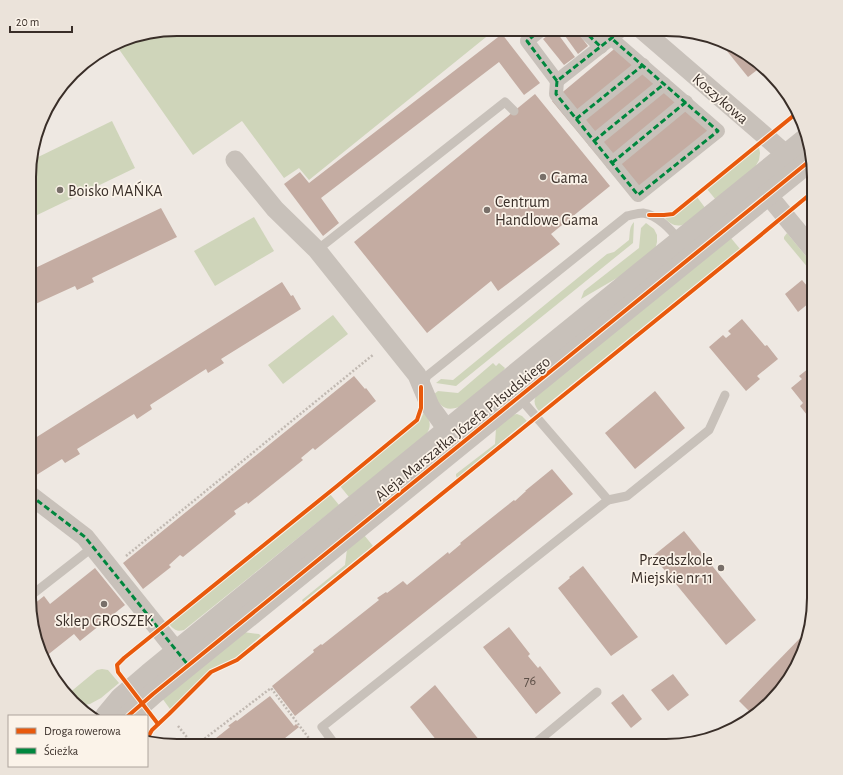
<svg xmlns="http://www.w3.org/2000/svg" width="843" height="775" font-family="'Alegreya Sans',sans-serif">
<style>
.green{fill:#cfd5ba}
.building{fill:#c4aca2}
.lines{fill:none;stroke-linecap:round;stroke-linejoin:round}
.path{stroke:#c1b9b2;stroke-width:2.5;stroke-dasharray:2 2;stroke-linecap:butt}
.service{stroke:#c8c1ba;stroke-width:9}
.pedestrian{stroke:#c8c1ba;stroke-width:14}
.minor{stroke:#c8c1ba;stroke-width:19}
.tertiary{stroke:#c8c1ba;stroke-width:22}
.quiet{stroke:#00873e;stroke-width:3;stroke-dasharray:6 3;stroke-linecap:butt}
.cycleway-casing{stroke:#fbf3e9;stroke-width:6}
.cycleway{stroke:#e8590c;stroke-width:4}
.poi-dot{fill:#786f69;stroke:#fbf3e9;stroke-width:1.5}
.labels{text-anchor:middle;stroke-width:3.5;stroke-linejoin:round;paint-order:stroke}
.number-label{font-size:14px;fill:#5c4e46}
.street-label{font-size:16px;fill:#392e28;stroke:#fbf3e9}
.poi-label{font-size:16px;fill:#392e28;stroke:#fbf3e9;text-anchor:start}
.rim{fill:none;stroke:#392e28;stroke-width:2}
</style>
<rect width="100%" height="100%" fill="#eee8e2"/>
<!-- green -->
<g class="green">
<polygon points="177,29 496,29 309,180 299,168 284,178 242,121 193,155 116,45 129,37"/>
<polygon points="112,121 135,168 33,217 31,213 32,160"/>
<polygon points="759,147 760,153 759,160 754,169 716,200 707,189"/>
<path d="M697,197L706,209C701,212 686,224 682,225C675,227 669,223 665,218C677,217 687,205 697,197Z"/>
<polygon points="254,217 274,251 215,286 194,251"/>
<path d="M634,222L633,243L456,386L436,383L441,379L453,380L607,254L614,252L629,240C630,233 629,227 634,222Z"/>
<polygon points="646,223 654,229 657,235 657,242 655,250 629,271 581,299 584,291 639,248 641,228"/>
<polygon points="787,233 814,266 814,275 784,239 784,237"/>
<path d="M731,238L740,249L539,411C535,406 533,402 536,396Z"/>
<polygon points="333,315 348,334 283,384 268,365"/>
<path d="M493,363L496,366L499,363L505,368L503,371L462,406C446,412 442,408 433,395L438,391L458,393Z"/>
<path d="M424,412C431,421 432,427 425,436L349,497L340,486L420,421Z"/>
<polygon points="517,414 522,416 527,421 457,478 456,476 456,474 495,444 496,428 512,415"/>
<path d="M330,494L339,505L184,630C177,632 174,630 169,624Z"/>
<polygon points="364,535 373,546 303,602 302,600 345,565 347,549"/>
<polygon points="243,632 259,634 261,636 234,659 209,670 170,709 162,698"/>
<polygon points="102,669 108,670 119,683 101,698 90,704 79,706 69,699 70,697 68,694 97,670"/>
</g>
<!-- building -->
<g class="building">
<polygon points="560,29 575,29 588,46 578,54"/>
<polygon points="594,29 607,29 601,36"/>
<polygon points="555,30 575,57 564,65 543,39"/>
<polygon points="502,34 540,83 524,95 499,62 321,198 339,223 323,236 284,184 300,172 309,183"/>
<polygon points="718,40 732,44 761,67 748,77"/>
<polygon points="619,43 713,125 706,133 630,195 552,101 613,50"/>
<polygon points="535,94 610,186 551,234 560,244 498,291 491,281 427,333 354,242"/>
<polygon points="161,208 177,237 92,278 94,282 77,290 75,286 31,306 31,270"/>
<polygon points="802,280 814,294 814,299 798,312 785,294"/>
<polygon points="282,282 291,296 293,295 301,309 221,359 224,363 208,373 206,369 150,405 152,409 137,419 134,414 77,449 80,454 65,463 62,459 30,479 30,437 32,440"/>
<polygon points="742,319 765,346 767,345 778,359 757,376 760,379 746,391 709,347 723,335 726,338 731,334 728,331"/>
<polygon points="814,364 814,424 800,406 803,403 791,388 802,379 799,376"/>
<polygon points="354,376 365,389 366,388 376,401 315,450 313,448 301,458 303,460 248,504 247,502 234,511 236,514 183,557 180,555 169,565 171,567 143,589 123,563"/>
<polygon points="655,391 685,428 635,469 605,433"/>
<polygon points="552,469 573,494 295,716 272,686 314,652 313,650 321,644 322,645 379,600 377,598 386,592 387,593 403,581 407,585 448,552 449,554 461,544 460,543 514,500 515,501 526,491 525,491"/>
<polygon points="684,531 756,620 726,645 653,556"/>
<polygon points="583,566 638,637 611,656 558,588 570,578 569,577"/>
<polygon points="95,568 125,605 80,641 74,634 45,657 39,650 29,608 44,596 50,604"/>
<polygon points="509,627 530,654 528,656 538,668 540,666 561,693 536,714 483,647"/>
<polygon points="806,632 799,663 783,684 753,715 739,701"/>
<polygon points="673,674 689,695 668,711 651,690"/>
<polygon points="435,685 484,746 441,746 410,707"/>
<polygon points="623,694 642,719 631,728 611,703"/>
<polygon points="270,696 294,726 296,724 299,727 275,746 206,746 230,727 228,726 236,720 237,721"/>
</g>
<g class="lines">
<!-- path -->
<g class="path">
<polyline points="126,556 374,354"/>
<polyline points="178,726 194,746"/>
<polyline points="195,746 271,688 311,741"/>
</g>
<!-- service -->
<g class="service">
<polyline points="317,250 505,102 514,111"/>
<path d="M422,386L427,376L627,216C632,215 638,213 643,213C658,215 671,230 680,241"/>
<polyline points="608,500 627,496 709,430 725,395"/>
<polyline points="29,597 93,547"/>
<polyline points="336,746 322,727 608,500 519,397"/>
<polyline points="532,746 597,692"/>
</g>
<!-- pedestrian -->
<g class="pedestrian">
<polyline points="542,29 527,41 557,81 623,29"/>
<polyline points="582,29 601,47"/>
<polyline points="557,81 556,94 638,195 718,131 611,38"/>
<polyline points="576,119 643,65"/>
<polyline points="594,141 664,84"/>
<polyline points="612,163 686,102"/>
</g>
<!-- minor -->
<g class="minor">
<polyline points="641,29 757,129 797,164"/>
<polyline points="235,160 275,209 317,250 417,375 430,406 448,431 456,441"/>
<polyline points="768,195 814,251"/>
<polyline points="30,495 85,537 186,663"/>
</g>
<!-- tertiary -->
<g class="tertiary">
<polyline points="106,716 121,698 149,674 549,347 807,138"/>
<polyline points="128,716 153,694 812,159"/>
</g>
<!-- quiet -->
<g class="quiet">
<polyline points="542,29 527,41 557,81 623,29"/>
<polyline points="582,29 601,47"/>
<polyline points="557,81 556,94 638,195 718,131 611,38"/>
<polyline points="576,119 643,65"/>
<polyline points="594,141 664,84"/>
<polyline points="612,163 686,102"/>
<polyline points="30,495 85,537 188,665"/>
</g>
<defs>
<g id="cycleway">
<polyline points="649,215 664,215 673,214 798,112"/>
<polyline points="128,716 153,694 812,159"/>
<polyline points="158,724 118,672 117,665 124,658 337,486 417,420 421,408 421,387"/>
<polyline points="149,740 148,737 152,730 169,714 211,672 237,660 745,248 814,191"/>
</g>
</defs>
<!-- cycleway casing -->
<use href="#cycleway" class="cycleway-casing"/>
<!-- cycleway -->
<use href="#cycleway" class="cycleway"/>
</g>
<!-- markers -->
<g class="poi-dot">
<circle cx="543" cy="177" r="4"/>
<circle cx="60" cy="190" r="4"/>
<circle cx="487" cy="210" r="4"/>
<circle cx="721" cy="568" r="4"/>
<circle cx="104" cy="604" r="4"/>
</g>
<g class="labels">
<!-- number labels -->
<g class="number-label">
<text x="530" y="685">76</text>
</g>
<!-- street labels -->
<g class="street-label">
<text transform="translate(721 98) rotate(41)" y="6">Koszykowa</text>
<text transform="translate(462 428) rotate(-39)" y="6">Aleja Marszałka Józefa Piłsudskiego</text>
</g>
<!-- poi labels -->
<g class="poi-label">
<text x="551" y="183">Gama</text>
<text x="68" y="196">Boisko MAŃKA</text>
<text x="495" y="207">Centrum<tspan x="495" dy="18">Handlowe Gama</tspan></text>
<text x="713" y="565" text-anchor="end">Przedszkole<tspan x="713" dy="18">Miejskie nr 11</tspan></text>
<text x="104" y="626" text-anchor="middle">Sklep GROSZEK</text>
</g>
</g>
<!-- crop -->
<path d="M0 0H843V775H0ZM177 36H666A141 141 0 0 1 807 177V598A141 141 0 0 1 666 739H177A141 141 0 0 1 36 598V177A141 141 0 0 1 177 36Z" fill="#ebe3da" fill-rule="evenodd"/>
<path class="rim" d="M177 36H666A141 141 0 0 1 807 177V598A141 141 0 0 1 666 739H177A141 141 0 0 1 36 598V177A141 141 0 0 1 177 36Z"/>
<!-- legend -->
<rect x="8" y="715" width="140" height="52" fill="#fbf3e9" stroke="#ada49c"/>
<rect x="16" y="728" width="20" height="6" fill="#e8590c" stroke="#ada49c"/>
<text x="44" y="735" font-size="12" fill="#392e28">Droga rowerowa</text>
<rect x="16" y="748" width="20" height="6" fill="#00873e" stroke="#ada49c"/>
<text x="44" y="755" font-size="12" fill="#392e28">Ścieżka</text>
<!-- scale -->
<path d="M10 26v6h62v-6" fill="none" stroke="#392e28" stroke-width="2"/>
<text x="16" y="26" font-size="12" fill="#392e28" stroke="#fbf3e9" stroke-width="3" paint-order="stroke">20 m</text>
</svg>
